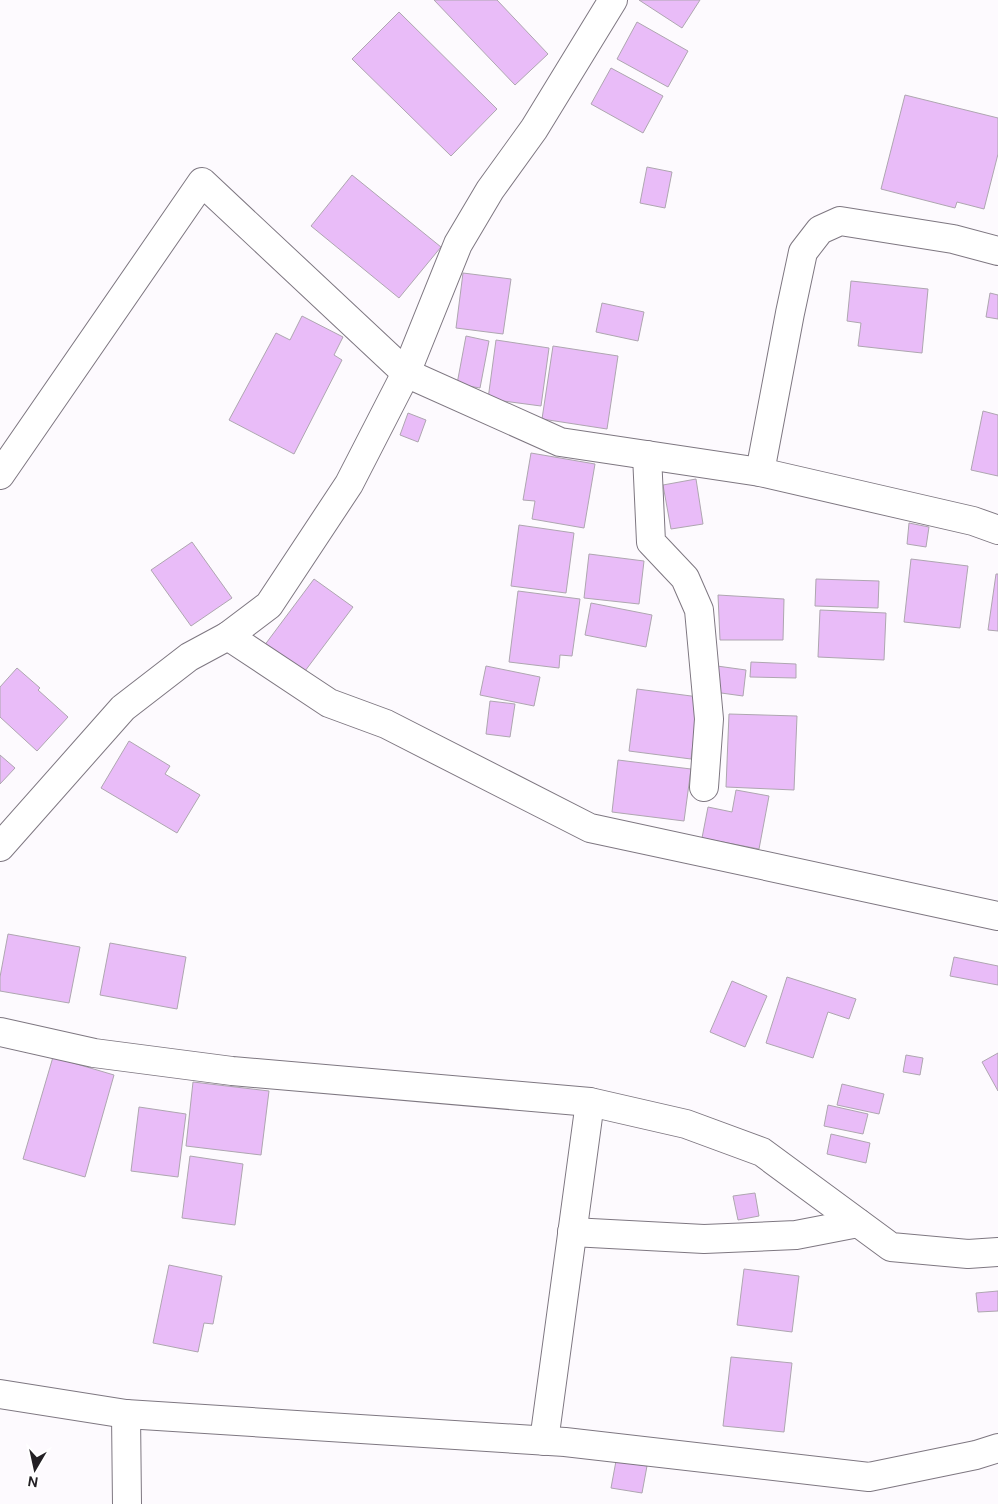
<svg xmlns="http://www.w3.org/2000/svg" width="998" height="1504" font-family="'DM Sans',sans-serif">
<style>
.building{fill:#e9bcf8;stroke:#aea6b0}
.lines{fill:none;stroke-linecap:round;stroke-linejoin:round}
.minor-casing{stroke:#7e7781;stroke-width:30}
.minor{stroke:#fff;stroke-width:28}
</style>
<rect width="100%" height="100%" fill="#fdfafe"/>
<!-- building -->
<g class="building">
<polygon points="434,0 497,0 548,54 515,85"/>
<polygon points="639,0 700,0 682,28"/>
<polygon points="399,12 497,109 451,156 352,59"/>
<polygon points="637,22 688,51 668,87 617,59"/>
<polygon points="611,68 663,96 643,133 591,104"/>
<polygon points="905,95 998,118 998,154 984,209 957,202 955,208 881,189"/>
<polygon points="647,167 672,172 665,208 640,203"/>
<polygon points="352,175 441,247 399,298 311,226"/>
<polygon points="463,273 511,279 503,334 456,328"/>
<polygon points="851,281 928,289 922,353 858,346 861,323 847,321"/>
<polygon points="990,293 998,295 998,319 986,317"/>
<polygon points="602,303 644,312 638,341 596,332"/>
<polygon points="302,316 343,337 334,355 342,360 294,454 229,420 276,333 290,340"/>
<polygon points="466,336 489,341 480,388 457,384"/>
<polygon points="496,340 549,348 541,406 488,399"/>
<polygon points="553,346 618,356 607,429 542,419"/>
<polygon points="983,411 998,415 998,476 971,470"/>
<polygon points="408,413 426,420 418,442 400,435"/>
<polygon points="531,453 595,464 584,528 532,519 535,501 523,500"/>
<polygon points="696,479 703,524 671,529 663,485"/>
<polygon points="909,523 929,527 926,547 907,544"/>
<polygon points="519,525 574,533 566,593 511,586"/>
<polygon points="192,542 232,598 191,626 151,570"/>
<polygon points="589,554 644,561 639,604 584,598"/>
<polygon points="911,559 968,566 960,628 904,622"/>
<polygon points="996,574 998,574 998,631 988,630"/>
<polygon points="314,579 353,607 302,675 264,646"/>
<polygon points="816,579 879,581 878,608 815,606"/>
<polygon points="518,591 580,599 572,656 560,655 559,668 509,662"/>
<polygon points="718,595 784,599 783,640 720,640"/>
<polygon points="591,603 652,615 646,647 585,635"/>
<polygon points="820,610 886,613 884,660 818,657"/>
<polygon points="751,662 796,664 796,678 750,677"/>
<polygon points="486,666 540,677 534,706 480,695"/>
<polygon points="717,666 746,670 743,696 714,692"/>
<polygon points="17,668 40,688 38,690 68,717 37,751 0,717 0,687"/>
<polygon points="637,689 699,697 691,759 629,751"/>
<polygon points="490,701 515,704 510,737 486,734"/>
<polygon points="729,714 797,716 794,790 726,787"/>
<polygon points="129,741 170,766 165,774 200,795 177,833 101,788"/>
<polygon points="0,755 15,768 0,784"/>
<polygon points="618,760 691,769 684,821 612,812"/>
<polygon points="736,790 769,796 759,849 702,838 708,807 732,812"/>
<polygon points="8,934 80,947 69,1003 0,991 0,977"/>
<polygon points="110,943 186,957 177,1009 100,995"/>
<polygon points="954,957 998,966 998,985 950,976"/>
<polygon points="787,977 856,999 849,1019 828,1012 813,1058 766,1043"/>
<polygon points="732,981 767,996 745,1047 710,1032"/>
<polygon points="998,1053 998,1091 982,1062"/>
<polygon points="906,1055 923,1058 920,1075 903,1072"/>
<polygon points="53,1057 114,1075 85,1177 23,1159"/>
<polygon points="193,1082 269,1091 261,1155 186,1146"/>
<polygon points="842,1084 884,1094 879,1114 837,1105"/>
<polygon points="828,1105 868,1114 863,1134 824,1126"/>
<polygon points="139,1107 186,1114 178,1177 131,1171"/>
<polygon points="831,1134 870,1143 866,1163 827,1154"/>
<polygon points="190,1156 243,1164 235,1225 182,1218"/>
<polygon points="755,1193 759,1216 738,1220 733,1196"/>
<polygon points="169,1265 222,1276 213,1324 204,1323 198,1352 153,1343"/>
<polygon points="744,1269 799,1276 792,1332 737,1325"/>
<polygon points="998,1291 998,1311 978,1312 976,1293"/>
<polygon points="731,1357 792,1363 784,1432 723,1426"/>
<polygon points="616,1461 647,1466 642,1493 611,1488"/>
</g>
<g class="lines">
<defs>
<g id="minor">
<polyline points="647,455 651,542 685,578 699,610 709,719 704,787"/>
<polyline points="760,472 790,313 803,252 820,230 840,221 953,239 998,251"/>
<polyline points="0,475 202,182 406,373 560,442 760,472 973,521 998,530"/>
<polyline points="228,636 329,703 386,724 590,828 998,916"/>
<polyline points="0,847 123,708 189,657 228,636 269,605 349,484 406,373 458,244 490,190 534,129 613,0"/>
<polyline points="0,1032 94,1053 232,1071 590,1102 686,1124 762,1152 891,1247 968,1254 998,1252"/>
<polyline points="572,1232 704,1239 796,1235 858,1223"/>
<polyline points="0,1394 126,1414 565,1442 869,1477 976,1455 998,1448"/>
<polyline points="126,1414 127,1504"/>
<polyline points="544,1441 590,1102"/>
</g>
</defs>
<!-- minor casing -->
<use href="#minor" class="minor-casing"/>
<!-- minor -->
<use href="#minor" class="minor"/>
</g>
<!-- north arrow -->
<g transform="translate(35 1469) rotate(189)" stroke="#ffffff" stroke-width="4" paint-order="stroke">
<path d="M0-4L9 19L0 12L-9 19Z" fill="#232024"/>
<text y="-8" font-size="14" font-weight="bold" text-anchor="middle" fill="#232024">N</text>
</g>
</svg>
